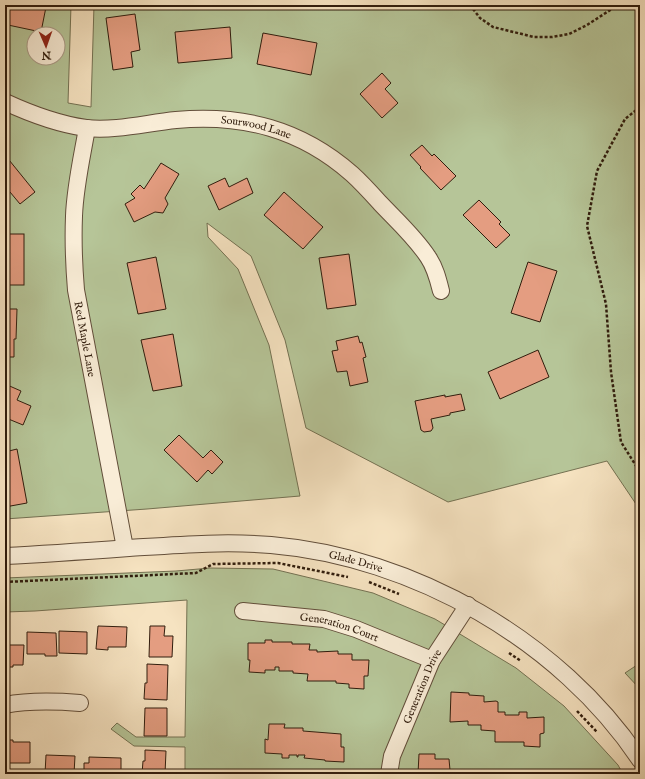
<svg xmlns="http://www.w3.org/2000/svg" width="645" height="779" font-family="'IM FELL English',serif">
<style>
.green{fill:#b6c598;stroke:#747152;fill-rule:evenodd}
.building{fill:#e49d81;stroke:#311d0d}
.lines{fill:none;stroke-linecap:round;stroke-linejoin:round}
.minor-casing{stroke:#624e3a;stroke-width:18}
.path{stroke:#311d0d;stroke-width:2.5;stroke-dasharray:3 2;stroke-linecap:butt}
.minor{stroke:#f9edd7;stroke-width:16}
.labels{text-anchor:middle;stroke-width:3;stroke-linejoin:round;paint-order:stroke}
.street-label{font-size:11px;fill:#311d0d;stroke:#f9edd7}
</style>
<rect width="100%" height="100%" fill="#f6e3c1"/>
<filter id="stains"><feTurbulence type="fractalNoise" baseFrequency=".005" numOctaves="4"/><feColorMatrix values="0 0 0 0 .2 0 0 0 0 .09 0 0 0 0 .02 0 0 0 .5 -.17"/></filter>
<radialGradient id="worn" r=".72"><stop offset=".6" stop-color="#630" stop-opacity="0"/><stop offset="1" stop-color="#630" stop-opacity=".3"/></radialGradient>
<!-- green -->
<g class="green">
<path d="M5,5H71L68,103L91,107L94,5H640V510L607,461L448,502L306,428L285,340L251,256L207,223L208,237L238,269L269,345L300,496L147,509L5,519ZM34,34H58V58H34Z"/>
<polygon points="210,568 273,569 373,593 435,619 516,668 564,706 618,765 623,774 185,774 185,747 134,746 111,729 117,723 136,737 185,737 187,600 35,611 5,612 5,578 176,571"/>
<polygon points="640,663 640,689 625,673"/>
</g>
<!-- building -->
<g class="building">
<polygon points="5,5 39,5 46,7 41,32 8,25 9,19 5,18"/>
<polygon points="135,14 140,50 131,52 133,67 113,70 106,18"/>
<polygon points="230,27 232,58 178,63 175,32"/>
<polygon points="263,33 317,43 311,75 257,64"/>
<polygon points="382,73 391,83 385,89 398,103 382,118 360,94"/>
<polygon points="422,145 432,156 434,154 456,176 441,190 420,168 421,167 410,155"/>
<polygon points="5,155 35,192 20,204 10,192 8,193 5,189"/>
<polygon points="161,163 179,174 165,198 168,204 163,213 155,212 134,222 125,204 135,198 131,194 140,185 144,189"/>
<polygon points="225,178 229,187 247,178 253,193 219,210 208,186"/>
<polygon points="284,192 323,227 303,249 264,215"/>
<polygon points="479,200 501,222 499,224 510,235 496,248 463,215"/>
<rect x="5" y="234" width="19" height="51"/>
<polygon points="349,254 356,305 327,309 319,258"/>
<polygon points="156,257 166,309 138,314 127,263"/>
<polygon points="528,262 557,271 540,322 511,313"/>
<polygon points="5,309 17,309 16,339 14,339 14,357 5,357"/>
<polygon points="173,334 182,386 153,391 141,340"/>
<polygon points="358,336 360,343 362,342 366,357 363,358 368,382 350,386 347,371 337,372 332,351 338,350 336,341"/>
<polygon points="538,350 549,377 500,399 488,372"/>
<polygon points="5,384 21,391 17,400 31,406 23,425 6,418 7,415 5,414"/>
<polygon points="461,394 465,410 450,413 450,415 431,419 433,428 431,431 424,432 421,430 415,401 445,395 445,397"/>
<polygon points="179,435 203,458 211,450 223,462 212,474 208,470 197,482 164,450"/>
<polygon points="17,449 27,503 5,507 5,452"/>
<polygon points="98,626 127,627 126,647 108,647 108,650 96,649"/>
<polygon points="150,626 165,626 164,636 173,636 172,657 149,657"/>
<polygon points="59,631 87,632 87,654 59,653"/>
<polygon points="27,632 56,633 57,656 45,656 45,654 27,654"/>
<polygon points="265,640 272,640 272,642 292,642 292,644 310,644 309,650 317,650 317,652 338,651 338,654 352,654 352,660 369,660 368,676 364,676 364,689 349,688 349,684 336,683 336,681 307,681 308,674 293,673 293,671 279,671 279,667 275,667 275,670 265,670 265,673 249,672 250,660 248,660 248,643 265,643"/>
<polygon points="5,645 24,645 23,665 13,665 13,667 5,667"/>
<polygon points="147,664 168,665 167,700 144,699 145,683 147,683"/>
<polygon points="451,692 469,693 469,695 484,696 484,702 496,701 498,702 498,712 505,712 505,715 519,715 519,712 527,712 527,718 544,717 544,733 540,734 540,747 524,746 524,742 495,742 495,731 481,730 481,725 468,725 468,721 450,722"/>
<polygon points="145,708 167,708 167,736 144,736"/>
<polygon points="269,724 285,724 284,728 303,728 303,731 341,734 341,747 344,747 344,762 325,761 325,760 304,758 305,755 298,755 298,757 297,757 297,755 289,755 289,758 282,758 282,754 265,753 265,739 268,740"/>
<polygon points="5,740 13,740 13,742 30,742 30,763 5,763"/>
<polygon points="145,750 166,751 165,774 142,774 143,761 145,761"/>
<polygon points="419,754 435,754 435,759 449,759 450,770 449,770 449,774 418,774"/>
<polygon points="46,755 75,756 74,774 45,774"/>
<polygon points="89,757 121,758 121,774 84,773 84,763 89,763"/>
</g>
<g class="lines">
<defs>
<g id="minor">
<path id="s1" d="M5,102C31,114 57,124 86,128C116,131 146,123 176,120C243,114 301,129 352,174C362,183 371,193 380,203C396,220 415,237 428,257C435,267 438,279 441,291"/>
<path id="s2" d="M87,128C82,157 75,187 74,216C73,241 74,266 76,290L125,548"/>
<path id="s3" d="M5,556C46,554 88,551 129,548C176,545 224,541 271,545C413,557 560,640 640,760"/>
<path id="s4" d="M243,611L324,619L356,629L432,660"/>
<path d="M5,705C30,700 55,701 80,703"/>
<path id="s5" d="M389,774L392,756L432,660L468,605"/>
</g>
</defs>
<!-- minor casing -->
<use href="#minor" class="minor-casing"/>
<!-- path -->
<g class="path">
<polyline points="470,5 480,18 493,27 534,37 552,37 569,34 587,25 618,5"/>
<polyline points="640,107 625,119 597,171 587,226 606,304 611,372 621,442 640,472"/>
<polyline points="5,582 196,573 213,564 278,563 348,577"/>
<polyline points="369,582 399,594"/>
<polyline points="509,653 521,661"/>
<polyline points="577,711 597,732"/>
</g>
<!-- minor -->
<use href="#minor" class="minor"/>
</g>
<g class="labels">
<!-- street labels -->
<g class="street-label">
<text dy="4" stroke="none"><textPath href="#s1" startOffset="257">Sourwood Lane</textPath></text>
<text dy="4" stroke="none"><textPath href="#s2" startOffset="213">Red Maple Lane</textPath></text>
<text dy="4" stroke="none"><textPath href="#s3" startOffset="353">Glade Drive</textPath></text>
<text dy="4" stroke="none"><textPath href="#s4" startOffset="98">Generation Court</textPath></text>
<text dy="4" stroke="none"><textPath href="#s5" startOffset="94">Generation Drive</textPath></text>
</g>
</g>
<!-- margin -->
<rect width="645" height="779" fill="none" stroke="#f6e3c1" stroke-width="20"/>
<rect x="6" y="6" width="633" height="767" fill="none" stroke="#311d0d" stroke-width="2"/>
<rect x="10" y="10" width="625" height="759" fill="none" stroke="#311d0d"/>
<!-- north arrow -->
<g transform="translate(46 46) rotate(178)"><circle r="19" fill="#f9edd7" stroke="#a99a86"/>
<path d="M0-3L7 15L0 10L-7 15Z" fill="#8f2418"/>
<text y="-6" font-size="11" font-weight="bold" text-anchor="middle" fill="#311d0d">N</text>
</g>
<rect width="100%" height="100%" filter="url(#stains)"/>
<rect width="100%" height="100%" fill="url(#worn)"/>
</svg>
